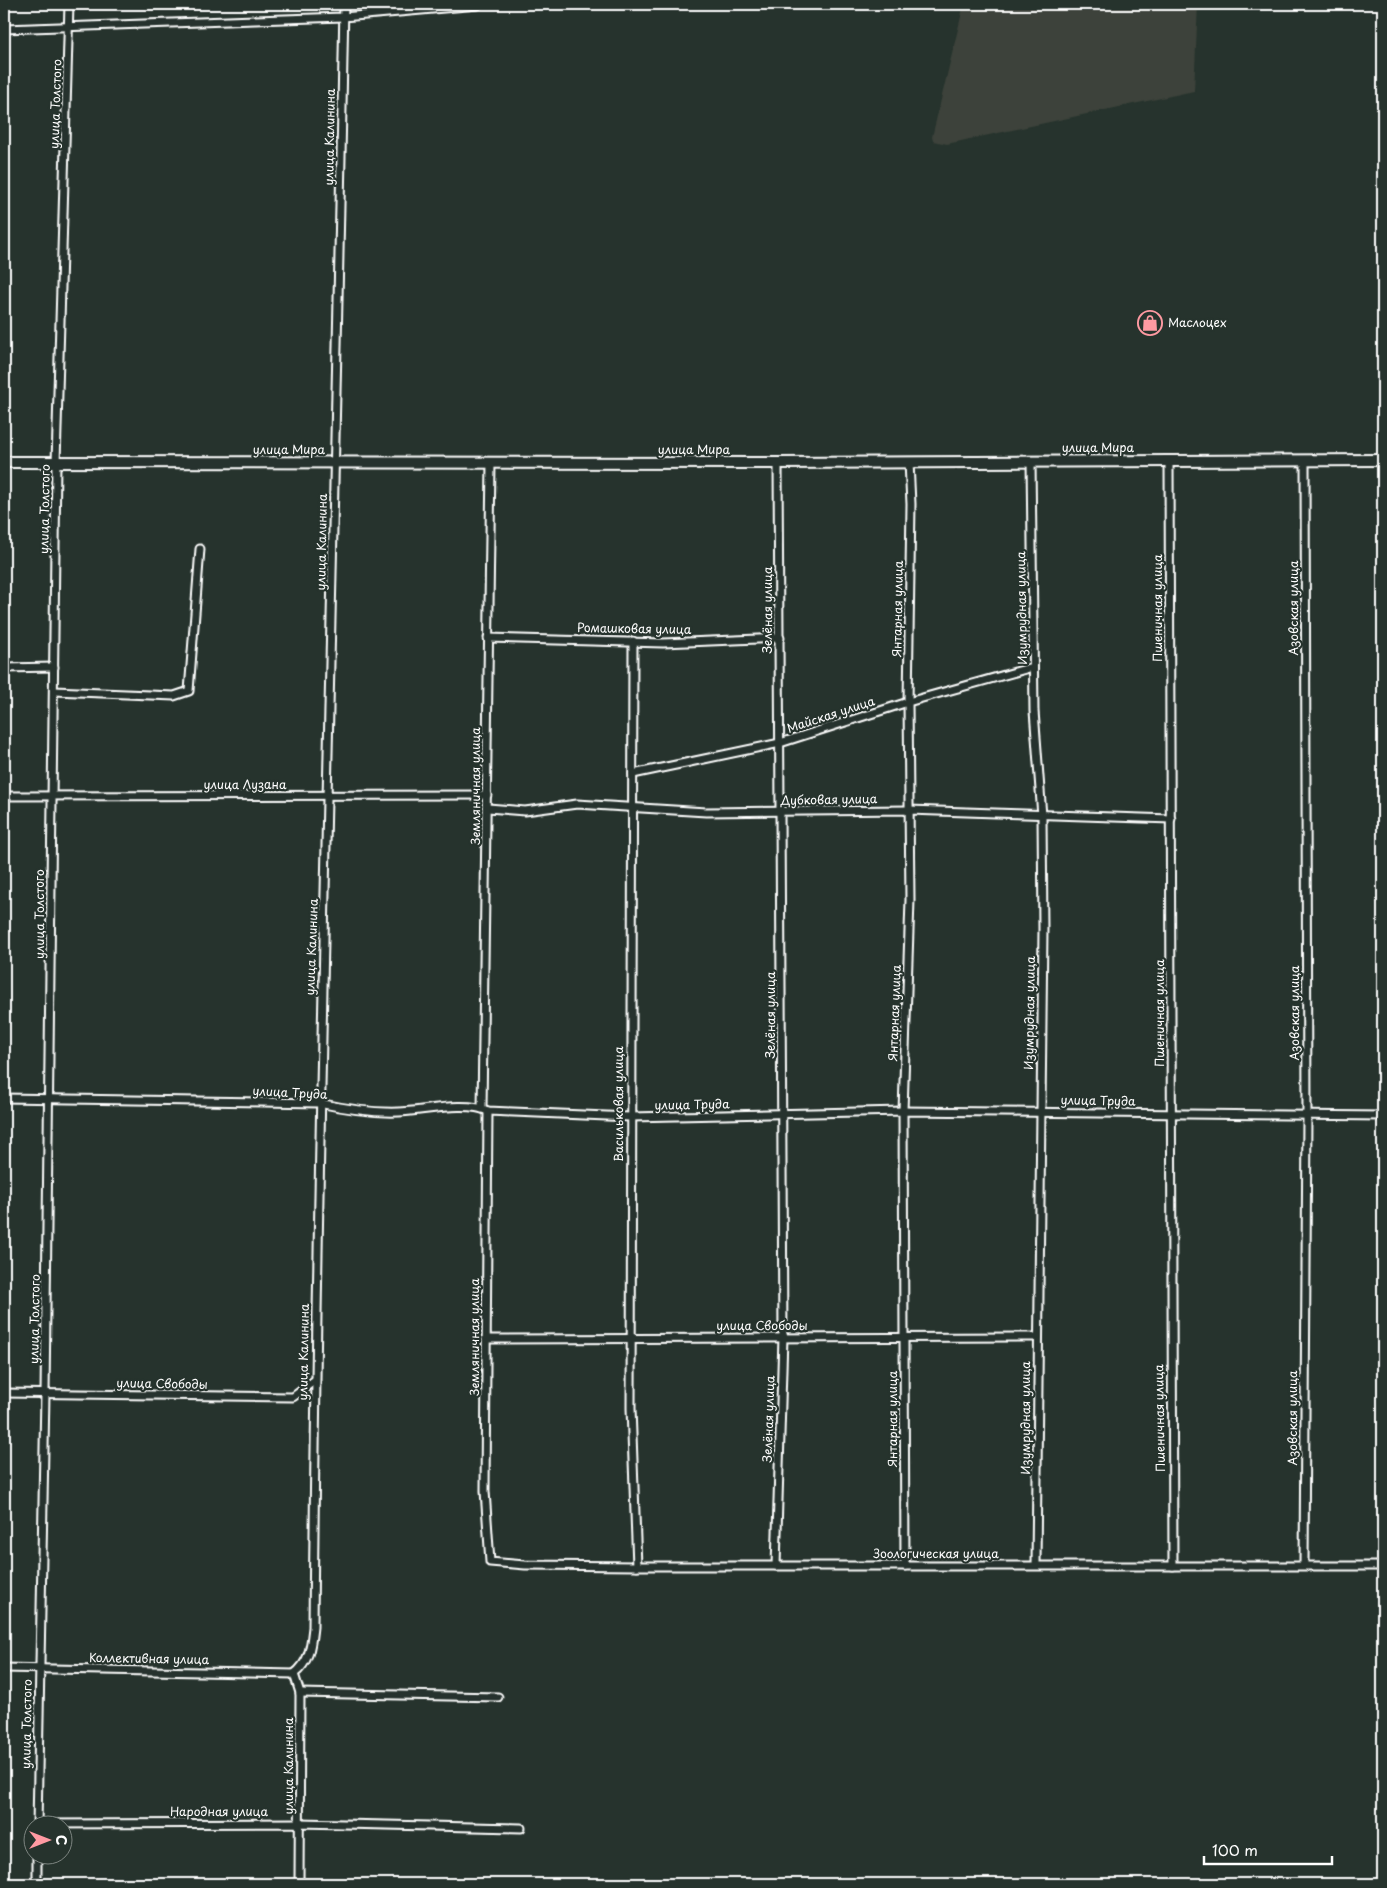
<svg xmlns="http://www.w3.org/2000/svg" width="1387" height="1888" font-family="'Playpen Sans',sans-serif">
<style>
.built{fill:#3c423a}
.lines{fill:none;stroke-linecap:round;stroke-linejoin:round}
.street-casing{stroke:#fff;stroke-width:11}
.secondary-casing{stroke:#fff;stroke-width:14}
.street{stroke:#26332d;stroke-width:7}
.secondary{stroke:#26332d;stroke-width:10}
.labels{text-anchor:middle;stroke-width:4.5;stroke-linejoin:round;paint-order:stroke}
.street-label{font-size:12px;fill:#fff;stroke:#26332d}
.poi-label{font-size:12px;fill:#fff;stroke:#26332d;text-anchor:start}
</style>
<rect width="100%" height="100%" fill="#26332d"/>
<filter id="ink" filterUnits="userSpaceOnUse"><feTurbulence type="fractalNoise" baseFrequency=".02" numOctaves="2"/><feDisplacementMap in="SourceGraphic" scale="10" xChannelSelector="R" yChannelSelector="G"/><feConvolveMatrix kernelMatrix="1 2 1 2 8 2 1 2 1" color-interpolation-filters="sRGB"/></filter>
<g filter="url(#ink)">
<!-- built -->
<polygon class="built" points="964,4 1198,4 1194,91 947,144 933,141 932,137"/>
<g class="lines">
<defs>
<g id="street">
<polyline points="4,29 343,17 478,5"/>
<polyline points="1031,461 1034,711 1042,816 1043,929 1036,1565"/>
<polyline points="1169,461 1173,1566"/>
<polyline points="488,638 663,643 780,638"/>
<polyline points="633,641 631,1408 637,1566"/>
<polyline points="4,668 54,667"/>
<polyline points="54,691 174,696 189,691 200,549"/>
<polyline points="633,774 780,743 908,702 1033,667"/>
<polyline points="4,796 487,795"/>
<polyline points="488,808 525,811 577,804 706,812 909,810 1171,819"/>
<path d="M4,1098L319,1103C346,1109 371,1113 399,1112C424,1111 466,1101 488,1111L630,1117L903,1111L1383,1116"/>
<polyline points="482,1109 491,463"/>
<polyline points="488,1111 485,1491 490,1562 525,1565 637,1566 1383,1566"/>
<polyline points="486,1339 1037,1337"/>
<polyline points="4,1393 293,1397 315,1380"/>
<polyline points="1304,1565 1307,1116 1305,460"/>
<polyline points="776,1566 783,1337 778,463"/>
<polyline points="905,1566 903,1111 910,900 908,702 911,504 909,462"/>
<polyline points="4,1668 294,1674"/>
<polyline points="300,1693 498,1697"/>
<polyline points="37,1824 300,1823 521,1828"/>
<polyline points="37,1826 45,1394 56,463 69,4"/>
<polyline points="37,1884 37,1856"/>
<path d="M299,1884L300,1693L294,1674C310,1662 311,1645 313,1627C318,1086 334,545 344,4"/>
</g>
<polyline id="secondary" points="4,462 778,463 1383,460"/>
</defs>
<!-- street casing -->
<use href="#street" class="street-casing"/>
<!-- secondary casing -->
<use href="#secondary" class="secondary-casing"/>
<!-- street -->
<use href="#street" class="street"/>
<!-- secondary -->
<use href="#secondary" class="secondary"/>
</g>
</g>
<!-- icons -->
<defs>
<symbol id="shop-ring" viewBox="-11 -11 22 22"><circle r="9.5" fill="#26332d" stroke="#ff9aa2" stroke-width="1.5"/><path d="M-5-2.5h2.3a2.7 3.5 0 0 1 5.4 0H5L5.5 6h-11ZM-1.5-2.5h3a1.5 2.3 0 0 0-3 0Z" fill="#ff9aa2"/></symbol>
</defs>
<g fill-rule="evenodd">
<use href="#shop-ring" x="1136" y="309" width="28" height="28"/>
</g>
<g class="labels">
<!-- street labels -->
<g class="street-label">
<text transform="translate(56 104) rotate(-88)" y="4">улица Толстого</text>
<text transform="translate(330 137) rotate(-89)" y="4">улица Калинина</text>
<text x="1098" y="452">улица Мира</text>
<text x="289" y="454">улица Мира</text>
<text x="694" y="454">улица Мира</text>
<text transform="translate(45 509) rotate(-89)" y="4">улица Толстого</text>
<text transform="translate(322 542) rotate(-89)" y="4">улица Калинина</text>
<text transform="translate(1022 608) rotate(-91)" y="4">Изумрудная улица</text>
<text transform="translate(1158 608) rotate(-90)" y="4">Пшеничная улица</text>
<text transform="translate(1294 608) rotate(-90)" y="4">Азовская улица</text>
<text transform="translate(898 609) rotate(-89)" y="4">Янтарная улица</text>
<text transform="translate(768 610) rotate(-90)" y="4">Зелёная улица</text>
<text transform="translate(634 629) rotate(1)" y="4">Ромашковая улица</text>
<text transform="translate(831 715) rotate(-18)" y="4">Майская улица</text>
<text x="245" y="789">улица Лузана</text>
<text transform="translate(476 786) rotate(-90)" y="4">Земляничная улица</text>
<text transform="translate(829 800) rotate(-1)" y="4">Дубковая улица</text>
<text transform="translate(40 914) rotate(-90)" y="4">улица Толстого</text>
<text transform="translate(312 947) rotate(-88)" y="4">улица Калинина</text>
<text transform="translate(895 1013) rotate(-88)" y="4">Янтарная улица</text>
<text transform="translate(1030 1013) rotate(-89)" y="4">Изумрудная улица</text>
<text transform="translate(1160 1013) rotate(-90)" y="4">Пшеничная улица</text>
<text transform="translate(1295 1013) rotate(-90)" y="4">Азовская улица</text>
<text transform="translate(771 1015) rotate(-90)" y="4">Зелёная улица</text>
<text transform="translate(290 1093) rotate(3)" y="4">улица Труда</text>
<text transform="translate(1098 1101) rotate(1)" y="4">улица Труда</text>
<text transform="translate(619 1104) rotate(-90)" y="4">Васильковая улица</text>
<text transform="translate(692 1105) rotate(-1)" y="4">улица Труда</text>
<text transform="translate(35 1319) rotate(-89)" y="4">улица Толстого</text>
<text x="762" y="1330">улица Свободы</text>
<text transform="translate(475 1337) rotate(-90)" y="4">Земляничная улица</text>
<text transform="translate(304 1352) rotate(-89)" y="4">улица Калинина</text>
<text transform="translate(162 1384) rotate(1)" y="4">улица Свободы</text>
<text transform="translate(1026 1418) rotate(-90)" y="4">Изумрудная улица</text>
<text transform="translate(1160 1418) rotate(-91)" y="4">Пшеничная улица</text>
<text transform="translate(1293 1418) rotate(-90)" y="4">Азовская улица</text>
<text transform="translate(769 1419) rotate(-88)" y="4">Зелёная улица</text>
<text transform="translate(893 1419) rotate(-90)" y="4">Янтарная улица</text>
<text x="936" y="1558">Зоологическая улица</text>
<text transform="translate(149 1659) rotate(1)" y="4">Коллективная улица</text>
<text transform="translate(27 1724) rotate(-89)" y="4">улица Толстого</text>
<text transform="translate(289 1766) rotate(-90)" y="4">улица Калинина</text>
<text x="219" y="1816">Народная улица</text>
</g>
<!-- poi labels -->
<g class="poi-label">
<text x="1168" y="327">Маслоцех</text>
</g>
</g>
<!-- margin -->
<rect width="1387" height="1888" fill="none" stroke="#26332d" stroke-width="20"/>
<rect x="10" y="10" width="1367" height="1868" fill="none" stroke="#fff" stroke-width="2" filter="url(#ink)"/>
<!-- north arrow -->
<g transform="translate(48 1840) rotate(90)"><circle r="24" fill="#26332d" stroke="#7d8581"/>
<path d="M0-4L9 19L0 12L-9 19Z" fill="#ff9aa2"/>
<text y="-8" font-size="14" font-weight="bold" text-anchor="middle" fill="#ffffff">С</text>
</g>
<!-- scale -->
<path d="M1204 1856v8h128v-8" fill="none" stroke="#ffffff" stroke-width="2.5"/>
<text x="1212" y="1856" font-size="15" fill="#ffffff" stroke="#26332d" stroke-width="4" paint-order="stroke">100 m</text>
</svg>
